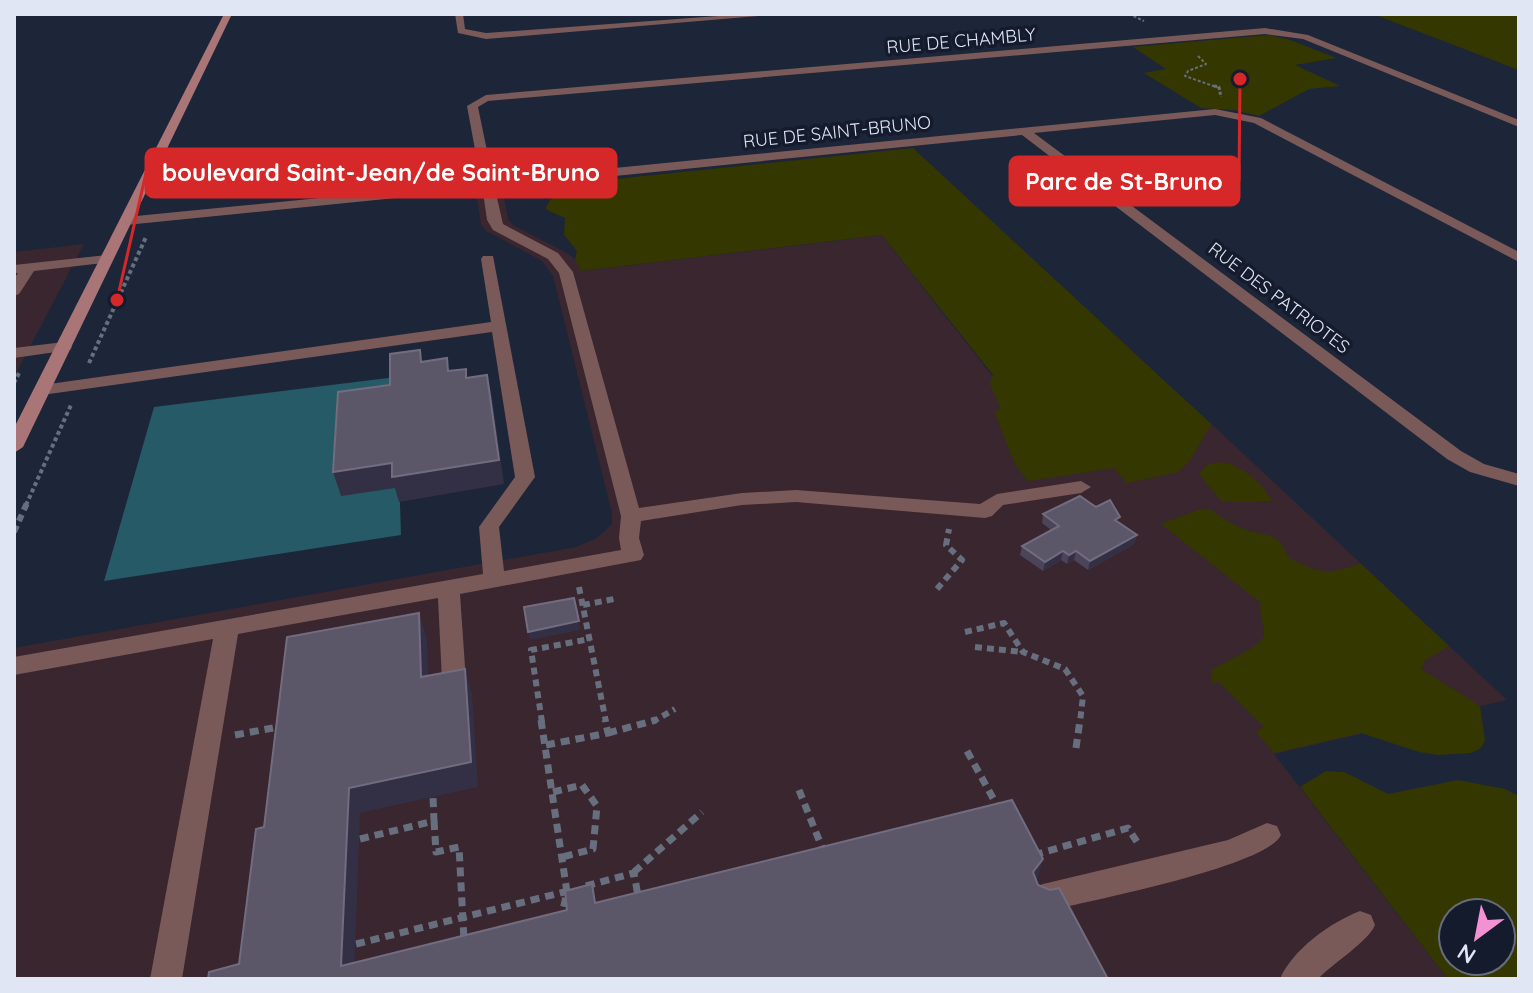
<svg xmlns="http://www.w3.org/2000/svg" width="1533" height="993" font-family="Quicksand,sans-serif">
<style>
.commercial{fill:#39262e}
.green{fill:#343800;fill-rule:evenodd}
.water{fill:#255a66}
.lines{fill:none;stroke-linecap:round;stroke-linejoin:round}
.path-far4{stroke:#676f7f;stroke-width:2;stroke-dasharray:3 2;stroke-linecap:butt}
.path-far3{stroke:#676f7f;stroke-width:3;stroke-dasharray:3 2;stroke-linecap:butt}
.path-far2{stroke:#676f7f;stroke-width:4;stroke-dasharray:4 3;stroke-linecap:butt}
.path-far1{stroke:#676f7f;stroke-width:6;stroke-dasharray:7 5;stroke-linecap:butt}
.path{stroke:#676f7f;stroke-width:7;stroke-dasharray:9 6;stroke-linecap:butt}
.lane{fill:#7a5959;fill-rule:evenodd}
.street{fill:#7a5959;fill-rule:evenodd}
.secondary{fill:#aa7576;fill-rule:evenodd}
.wall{fill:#4c4459}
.shaded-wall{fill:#333045}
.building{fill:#5c5669;stroke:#716c7f;stroke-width:2}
.labels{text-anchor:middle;stroke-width:7;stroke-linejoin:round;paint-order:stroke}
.far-street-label{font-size:18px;fill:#e0e6f3;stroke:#141b2d}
.leader{fill:none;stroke:#d62828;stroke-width:3}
.callout-dot{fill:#d62828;stroke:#141b2d;stroke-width:3}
.callout{fill:#d62828;stroke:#d62828;stroke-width:3}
.callout-label{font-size:24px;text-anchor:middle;font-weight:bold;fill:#fff}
</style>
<rect width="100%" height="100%" fill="#1d2538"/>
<!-- commercial -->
<g class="commercial">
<polygon points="513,190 504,196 508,219 513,225 567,253 575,259 582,271 882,235 1030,424 1188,402 1507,700 1274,754 1448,979 14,979 14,648 576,547 597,538 612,524 612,513 553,276 542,261 486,231 481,225 477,199 463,195"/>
<polygon points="84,244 14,377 14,252"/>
</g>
<!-- green -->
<g class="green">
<polygon points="1373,14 1519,14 1519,70"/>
<polygon points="1269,35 1290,40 1336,58 1295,65 1340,86 1309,89 1259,116 1234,110 1201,108 1144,73 1166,69 1133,47"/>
<polygon points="913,148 1211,424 1191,459 1178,472 1127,483 1114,468 1028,481 1015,464 994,411 1001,410 990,384 993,375 882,235 581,271 575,259 577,251 564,235 565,218 547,210 546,207 550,200 577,183"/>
<path d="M1220,462C1242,465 1261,482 1272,501L1222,502L1199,474L1207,465Z"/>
<path d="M1209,509C1221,517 1235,527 1250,531C1272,537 1278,533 1289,558C1319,573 1328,576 1360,563L1449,646L1425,660L1421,669L1480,706L1485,740L1481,748L1471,753L1438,755L1419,752L1361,733L1274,753L1256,732L1264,727L1218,681L1212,684L1211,670C1222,663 1263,646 1264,635C1265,625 1258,615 1261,603L1161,524L1198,510Z"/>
<path d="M1326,771L1344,772L1388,794L1458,780L1505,789L1519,796V979H1448L1300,787ZM1501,913V961H1453V913Z"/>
</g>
<!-- water -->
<polygon class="water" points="396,377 401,535 104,581 154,407"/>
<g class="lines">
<!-- path-far4 -->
<g class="path-far4">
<polyline points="1129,14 1144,21"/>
<polyline points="1198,56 1206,64 1188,71 1185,76 1219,88"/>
</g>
<!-- path-far3 -->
<polyline class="path-far3" points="1214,86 1219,87 1221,97"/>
<!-- path-far2 -->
<g class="path-far2">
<polyline points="89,363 146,237"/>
<polyline points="14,383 20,371"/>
<polyline points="26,505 71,405"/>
</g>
<!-- path-far1 -->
<g class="path-far1">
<polyline points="14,532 27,503"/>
<polyline points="579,587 606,722"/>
<polyline points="937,589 962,560 946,545 949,529"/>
<polyline points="583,605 614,599"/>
<polyline points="965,632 1004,623 1023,652 1065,669 1083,696 1080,722"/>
<polyline points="975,647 1022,652"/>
<polyline points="542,722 531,650 590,639"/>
<polyline points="652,722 675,709"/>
</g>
<!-- path -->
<g class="path">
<polyline points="541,720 567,892 562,914"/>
<polyline points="608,733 656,720"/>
<polyline points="235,735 273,728"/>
<polyline points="546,745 608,733 605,720"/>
<polyline points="1076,748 1080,720"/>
<polyline points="967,751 999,809"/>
<polyline points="799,790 823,850"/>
<polyline points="553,792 582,785 597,806 593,849 562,857"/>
<polyline points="434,821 436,852 459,847 464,940"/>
<polyline points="360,839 434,821 433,797"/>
<polyline points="1034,855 1128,828 1139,845"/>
<polyline points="634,872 702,812"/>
<polyline points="586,886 634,873 638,896"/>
<polyline points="356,944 568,891"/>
</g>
<!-- lane -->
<g class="lane">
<polygon points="488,181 494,185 503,224 558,253 573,272 639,508 742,493 796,490 980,504 997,494 1081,481 1091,487 1081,493 1003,505 992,516 985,518 796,502 742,505 641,521 639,538 644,555 641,560 460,594 466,681 463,688 454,690 445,688 442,681 438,598 238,634 182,979 150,979 213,639 14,675 14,657 483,574 479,527 515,477 492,332 42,395 33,390 42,385 491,322 481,259 483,256 493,256 535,477 499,527 504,571 621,550 619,538 621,516 559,273 548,259 493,230 487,220 482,185"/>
<polygon points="107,255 112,256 112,262 34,271 19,294 14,296 14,279 18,273 14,273 14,265"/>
<polygon points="64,342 72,347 70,350 14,358 14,348"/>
<path d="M1267,823L1277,826L1281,835C1266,867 1084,902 1043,912L1033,908L1028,898L1033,888L1043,884L1228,840Z"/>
<path d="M1360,911L1371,915L1375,925C1368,942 1333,963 1318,979H1280C1292,950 1331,922 1360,911Z"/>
</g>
<!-- street -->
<g class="street">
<polygon points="455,14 463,14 465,29 486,33 745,14 783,14 486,39 458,33"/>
<polygon points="1265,28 1308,35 1519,120 1519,127 1303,39 1265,34 488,101 478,107 493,180 1215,109 1261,118 1519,252 1519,262 1254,123 1215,115 1034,133 1461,451 1484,464 1519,474 1519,486 1470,472 1447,459 1022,135 126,225 119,221 126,217 481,182 467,106 486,95"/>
</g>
<!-- secondary -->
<polygon class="secondary" points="224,14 232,14 23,447 14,453 14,428"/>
</g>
<!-- wall -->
<polygon class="wall" points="1043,514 1119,523 1137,535 1134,544 1088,570 1074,560 1067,564 1061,560 1043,571 1020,555 1022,546 1051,530 1042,523"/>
<!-- shaded-wall -->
<g class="shaded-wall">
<polygon points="487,375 492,398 504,484 399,502 395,488 341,496 333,472"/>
<polygon points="1137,535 1134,544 1088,570 1090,561"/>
<polygon points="1063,551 1061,560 1043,571 1045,562"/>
<polygon points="1076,551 1074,560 1067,564 1069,555"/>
<polygon points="419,613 427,639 429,703 421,677"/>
<polygon points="579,621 580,630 530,640 528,632"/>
<polygon points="465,669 472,694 478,787 360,813 354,979 341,966 349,788"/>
<polygon points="1043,859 1036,884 1033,872"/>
</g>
<!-- building -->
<g class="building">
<polygon points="420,350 421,362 447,358 448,371 466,369 466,378 487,375 499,460 392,477 392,463 333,472 338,392 390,385 390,354"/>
<polygon points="1080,496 1096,507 1110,500 1120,517 1115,520 1137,535 1090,561 1076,551 1069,555 1063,551 1045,562 1022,546 1059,526 1043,514"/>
<polygon points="574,598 579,621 528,632 524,607"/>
<polygon points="419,613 421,677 465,669 471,762 349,788 341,966 567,910 565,891 592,884 595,903 1012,800 1043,859 1033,872 1038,885 1050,890 1059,888 1108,979 208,979 209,972 239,964 256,829 264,827 287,637"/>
</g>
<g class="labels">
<!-- far-street labels -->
<g class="far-street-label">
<text transform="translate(961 41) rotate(-5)" y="6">RUE DE CHAMBLY</text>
<text transform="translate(837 132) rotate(-6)" y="6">RUE DE SAINT-BRUNO</text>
<text transform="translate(1279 298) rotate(37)" y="6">RUE DES PATRIOTES</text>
</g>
</g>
<!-- callouts -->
<path class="leader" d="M117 300L146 173M1240 79L1239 181"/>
<g class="callout-dot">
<circle cx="117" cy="300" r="8"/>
<circle cx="1240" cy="79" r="8"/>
</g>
<g class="callout">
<rect x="146" y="149" width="470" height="48" rx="8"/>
<rect x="1010" y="157" width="229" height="48" rx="8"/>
</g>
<g class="callout-label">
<text x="381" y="181">boulevard Saint-Jean/de Saint-Bruno</text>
<text x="1124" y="190">Parc de St-Bruno</text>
</g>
<!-- border -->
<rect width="1533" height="993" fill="none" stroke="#e0e6f3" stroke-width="32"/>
<!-- north arrow -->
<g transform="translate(1477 937) rotate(212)"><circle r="38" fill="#141b2d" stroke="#666c7c" stroke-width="2"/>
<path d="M0-6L14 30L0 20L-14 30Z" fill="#f491d3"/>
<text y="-12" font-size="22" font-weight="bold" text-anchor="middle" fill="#e0e6f3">N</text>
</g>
</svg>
